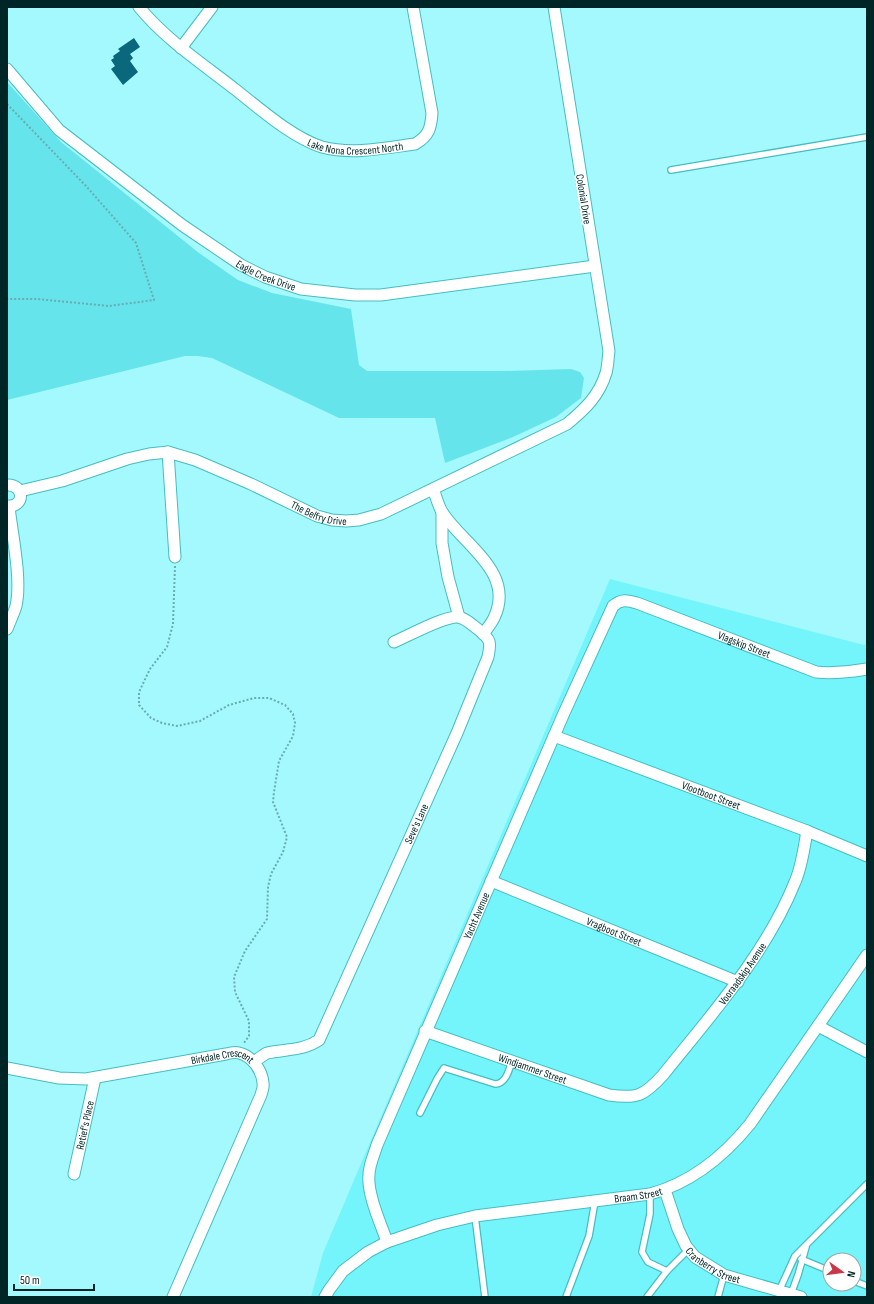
<svg xmlns="http://www.w3.org/2000/svg" width="874" height="1304" font-family="'Sofia Sans Condensed',sans-serif">
<style>
.built{fill:#74f5fb;fill-rule:evenodd}
.green{fill:#65e5eb}
.building{fill:#0a677c}
.lines{fill:none;stroke-linecap:round;stroke-linejoin:round}
.lane-casing{stroke:#46bdc2;stroke-width:8}
.street-casing{stroke:#46bdc2;stroke-width:13}
.path{stroke:#68adb0;stroke-width:2;stroke-dasharray:2 2;stroke-linecap:butt}
.lane{stroke:#fff;stroke-width:5.5}
.street{stroke:#fff;stroke-width:11}
.labels{text-anchor:middle;stroke-width:4;stroke-linejoin:round;paint-order:stroke}
.street-label{font-size:11px;fill:#002526;stroke:#fff}
</style>
<rect width="100%" height="100%" fill="#a3f9fd"/>
<!-- built -->
<path class="built" d="M610,579L864,645L867,644V1297H311L323,1253ZM830,1260H854V1284H830Z"/>
<!-- green -->
<polygon class="green" points="7,82 61,142 199,253 238,280 272,293 351,309 359,365 367,371 504,371 571,369 580,372 584,378 581,398 556,417 513,437 445,463 435,418 339,418 212,358 198,356 185,356 7,400"/>
<!-- building -->
<polygon class="building" points="134,38 140,47 130,54 133,58 130,61 138,72 123,85 111,69 115,66 111,60 114,58 113,56 120,51 118,49"/>
<g class="lines">
<defs>
<g id="lane">
<polyline points="671,170 867,137"/>
<path d="M420,1113L437,1079L444,1068L495,1084C506,1084 509,1070 512,1061"/>
<polyline points="650,1194 650,1214 642,1252 648,1262 667,1271"/>
<polyline points="475,1216 485,1297"/>
<polyline points="801,1259 830,1271"/>
<polyline points="854,1281 867,1286"/>
<polyline points="779,1291 795,1256 867,1184"/>
<polyline points="791,1294 798,1275 806,1247"/>
<polyline points="566,1297 589,1236 595,1201"/>
<polyline points="647,1297 667,1271 689,1249"/>
<polyline points="718,1297 724,1275"/>
</g>
<g id="street">
<path id="s1" d="M139,7C166,40 203,64 236,90C260,109 293,138 322,147C352,155 385,148 415,144C429,136 431,128 432,113L413,7"/>
<polyline points="181,48 212,7"/>
<path id="s2" d="M7,69L59,130L182,225L241,265L265,277L301,289L355,295H381L595,266"/>
<polyline points="168,452 175,557"/>
<path d="M7,485C25,484 25,508 7,506"/>
<path d="M433,489C436,496 438,505 442,512C463,545 516,572 494,618C491,624 487,629 483,634"/>
<path id="s3" d="M20,491L62,481L127,459L149,454L168,452L195,460L251,484L317,516L332,520L346,521L359,520L381,514L567,424C585,409 599,396 606,373C608,366 608,358 609,351L554,7"/>
<polyline points="442,512 442,543 448,577 459,617"/>
<path d="M7,629C10,621 14,613 16,606C22,579 12,534 9,507"/>
<path id="s4" d="M554,736L807,831L867,856"/>
<path id="s5" d="M491,881L738,982"/>
<polyline points="818,1026 867,1052"/>
<path id="s6" d="M425,1031L609,1095C637,1099 644,1096 663,1075C711,1015 766,954 795,882C802,866 804,848 807,831"/>
<path id="s7" d="M254,1062C258,1059 263,1055 267,1053C285,1049 303,1051 319,1040L457,733L488,657C491,642 491,640 479,630C473,626 466,618 458,617C444,616 408,636 394,642"/>
<path id="s8" d="M7,1068L59,1078L86,1079L226,1054C230,1053 235,1052 239,1053C252,1056 262,1070 263,1083C264,1087 262,1091 261,1095L173,1297"/>
<path id="s9" d="M74,1174L95,1078"/>
<path id="s10" d="M665,1190L678,1229L686,1246L695,1257L724,1275L801,1297"/>
<path id="s11" d="M387,1242C381,1224 367,1194 369,1175C369,1165 374,1155 377,1145L564,713L613,606C621,599 627,600 637,603L816,672C834,674 849,672 867,669"/>
<path id="s12" d="M325,1297L329,1290L343,1271L368,1252L387,1242L437,1225L475,1216L650,1194C691,1183 724,1156 750,1124L867,955"/>
</g>
</defs>
<!-- lane casing -->
<use href="#lane" class="lane-casing"/>
<!-- street casing -->
<use href="#street" class="street-casing"/>
<!-- path -->
<g class="path">
<polyline points="7,104 86,186 136,243 154,300 109,306 37,299 7,299"/>
<polyline points="175,566 173,624 167,647 150,669 139,692 139,705 151,718 162,723 177,726 200,721 229,705 254,698 269,698 285,705 293,714 295,723 293,736 279,761 274,792 273,802 287,837 283,852 271,874 268,887 267,919 245,951 234,977 235,992 249,1021 249,1036 244,1043"/>
</g>
<!-- lane -->
<use href="#lane" class="lane"/>
<!-- street -->
<use href="#street" class="street"/>
</g>
<g class="labels">
<!-- street labels -->
<g class="street-label">
<text dy="4" stroke="none"><textPath href="#s1" startOffset="265">Lake Nona Crescent North</textPath></text>
<text transform="translate(584 199) rotate(81)" y="4">Colonial Drive</text>
<text dy="4" stroke="none"><textPath href="#s2" startOffset="334">Eagle Creek Drive</textPath></text>
<text dy="4" stroke="none"><textPath href="#s3" startOffset="317">The Belfry Drive</textPath></text>
<text dy="4" stroke="none"><textPath href="#s11" startOffset="830">Vlagskip Street</textPath></text>
<text dy="4" stroke="none"><textPath href="#s4" startOffset="168">Vlootboot Street</textPath></text>
<text dy="4" stroke="none"><textPath href="#s7" startOffset="307">Seve's Lane</textPath></text>
<text dy="4" stroke="none"><textPath href="#s11" startOffset="351">Yacht Avenue</textPath></text>
<text dy="4" stroke="none"><textPath href="#s5" startOffset="133">Vragboot Street</textPath></text>
<text dy="4" stroke="none"><textPath href="#s6" startOffset="385">Vooraadskip Avenue</textPath></text>
<text dy="4" stroke="none"><textPath href="#s8" startOffset="219">Birkdale Crescent</textPath></text>
<text dy="4" stroke="none"><textPath href="#s6" startOffset="114">Windjammer Street</textPath></text>
<text dy="4" stroke="none"><textPath href="#s9" startOffset="50">Retief's Place</textPath></text>
<text dy="4" stroke="none"><textPath href="#s12" startOffset="341">Braam Street</textPath></text>
<text dy="4" stroke="none"><textPath href="#s10" startOffset="94">Cranberry Street</textPath></text>
</g>
</g>
<!-- border -->
<rect width="874" height="1304" fill="none" stroke="#002526" stroke-width="16"/>
<!-- north arrow -->
<g transform="translate(842 1272) rotate(104)"><circle r="19" fill="#ffffff" stroke="#99a8a8"/>
<path d="M0-3L7 15L0 10L-7 15Z" fill="#c83848"/>
<text y="-6" font-size="11" font-weight="bold" text-anchor="middle" fill="#002526">N</text>
</g>
<!-- scale -->
<path d="M14 1284v6h80v-6" fill="none" stroke="#002526" stroke-width="2"/>
<text x="20" y="1284" font-size="12" fill="#002526" stroke="#ffffff" stroke-width="3" paint-order="stroke">50 m</text>
</svg>
